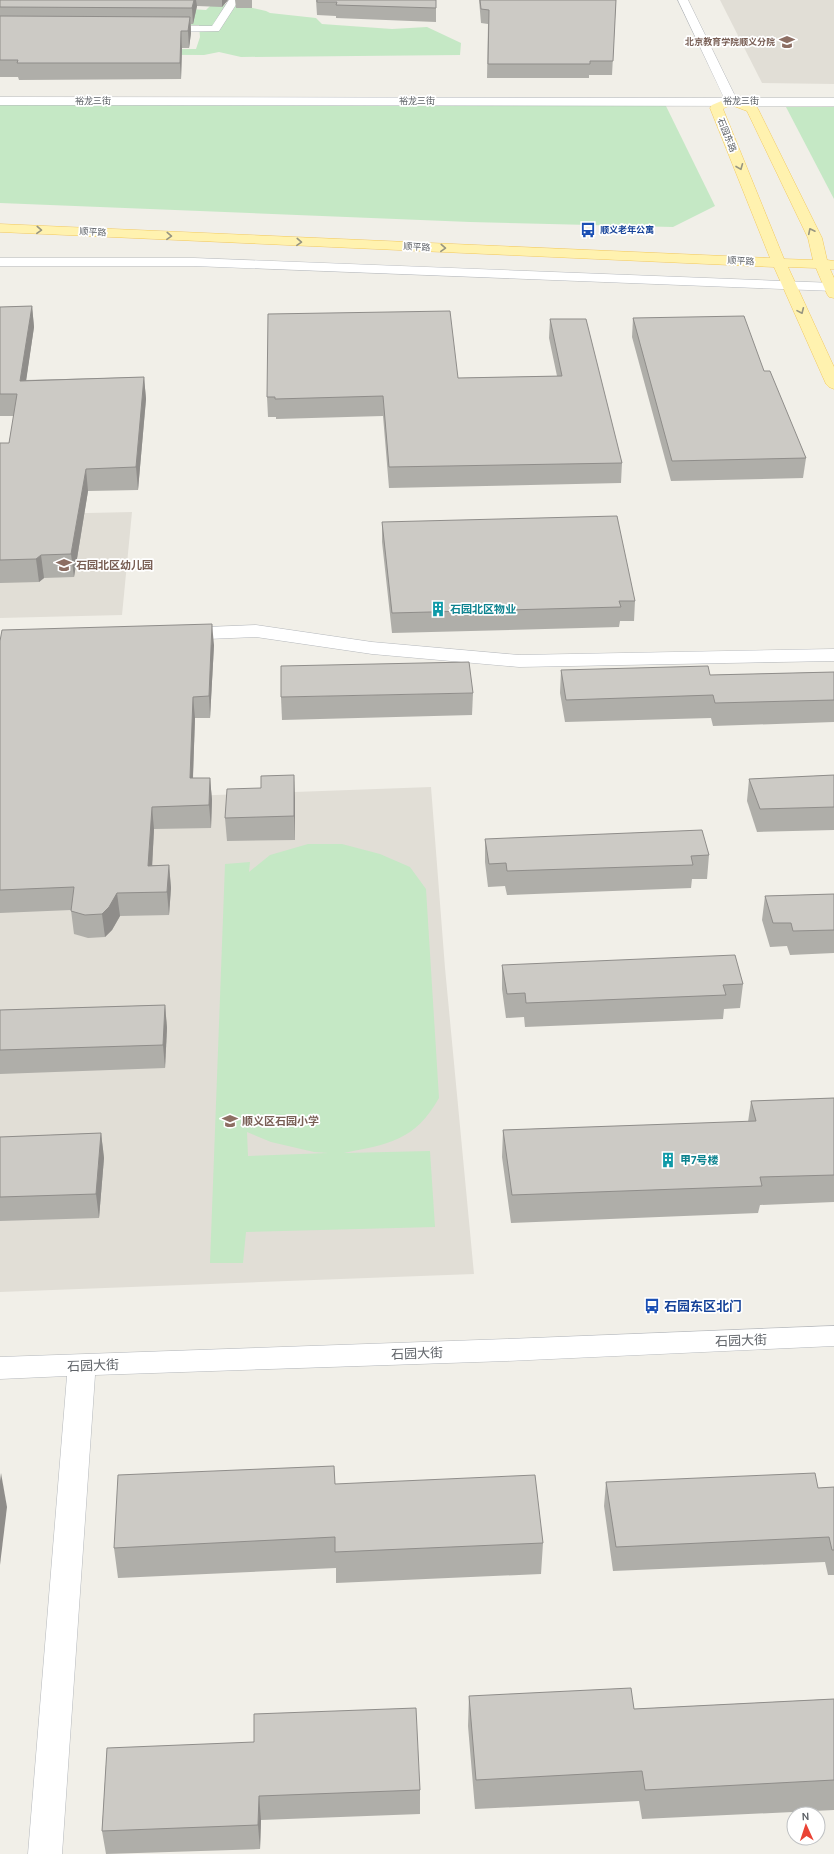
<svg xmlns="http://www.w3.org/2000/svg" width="834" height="1854" font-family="Karla,'Noto Sans SC',sans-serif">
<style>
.education{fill:#e1ded6}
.green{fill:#c5e8c5;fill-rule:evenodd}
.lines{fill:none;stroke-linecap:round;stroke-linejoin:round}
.minor-casing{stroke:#b5b8bc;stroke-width:1}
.major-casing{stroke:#f2c960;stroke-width:1}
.minor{fill:#fff;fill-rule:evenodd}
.major{fill:#fff2af;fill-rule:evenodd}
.wall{fill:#afaea9}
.shaded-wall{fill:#8f8d8a}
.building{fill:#cccac5;stroke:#8f8d8a}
.oneway{stroke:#979581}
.labels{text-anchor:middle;stroke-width:3.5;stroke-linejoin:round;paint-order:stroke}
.far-education-label{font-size:9px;font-weight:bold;fill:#785e54;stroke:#fff;text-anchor:end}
.far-street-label{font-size:9px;fill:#5f6368;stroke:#fff}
.far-transit-label{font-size:9px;font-weight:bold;fill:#164399;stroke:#fff;text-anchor:start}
.education-label{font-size:11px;font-weight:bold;fill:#785e54;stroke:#fff;text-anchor:start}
.culture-label{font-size:11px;font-weight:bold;fill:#0d838f;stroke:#fff;text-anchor:start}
.near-transit-label{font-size:13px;font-weight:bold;fill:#164399;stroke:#fff;text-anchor:start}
.near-street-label{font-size:13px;fill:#5f6368;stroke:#fff}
</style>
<rect width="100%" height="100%" fill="#f1efe8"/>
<!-- education -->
<g class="education">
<polygon points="720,0 834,0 834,84 762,83"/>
<polygon points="132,512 122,615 0,618 0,515"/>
<polygon points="431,787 445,968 474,1274 0,1292 0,803"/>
</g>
<!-- green -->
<g class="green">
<polygon points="235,4 266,11 270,13 316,18 322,24 392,29 427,27 461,43 460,55 241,57 219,52 204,55 0,54 22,50 196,49 200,37 199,25 47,25 173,8 206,10 211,5"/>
<polygon points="665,104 715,206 673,227 470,222 0,203 0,105"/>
<polygon points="786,107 834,107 834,199"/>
<path d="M308,844H342L380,854L410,867L426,889L439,1098C415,1141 388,1144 344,1153L430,1151L435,1227L246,1232L243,1263H210L225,864L250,862L249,872L270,855ZM247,1132L271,1142L314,1152L328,1153L248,1156Z"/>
</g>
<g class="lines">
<defs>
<g id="minor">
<polygon points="229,0 239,0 219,31 161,32 155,29 161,26 212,26"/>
<polygon points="678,0 688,0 736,98 834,98 834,106 0,105 0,97 724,98"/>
<polygon points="0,258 194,258 834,283 834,291 194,266 0,266"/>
<polygon points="256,625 372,642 519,655 834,649 834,661 519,667 372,654 256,637 183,640 176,638 174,634 176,630 183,628"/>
<polygon points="834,1326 834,1346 507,1361 95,1375 62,1854 28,1854 67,1376 0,1379 0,1357 507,1339"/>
</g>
<path id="major" d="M731,97L756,106L758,109L822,238L827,260L834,261V269H830L834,278V298L829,297L827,294L816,268L788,267L834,367V389L829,387L826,384L774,267L0,232V224L770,258L710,108L712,105ZM731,105L747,111L808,238L813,260L784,259L723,109Z"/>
</defs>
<!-- minor casing -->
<use href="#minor" class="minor-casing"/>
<!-- major casing -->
<use href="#major" class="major-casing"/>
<!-- minor -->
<use href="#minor" class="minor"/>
<!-- major -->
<use href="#major" class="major"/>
</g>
<!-- wall -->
<g class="wall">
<polygon points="0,0 228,0 222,7 197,6 193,24 191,24 191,33 189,48 182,48 181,79 19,80 18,77 0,77"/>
<polygon points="235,0 252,0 252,8 236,8"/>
<polygon points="316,0 436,0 436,22 336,18 336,16 317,15"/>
<polygon points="479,0 616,0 612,75 589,75 589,78 487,78 488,24 481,23"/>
<polygon points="32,306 34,327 26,380 144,377 146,399 138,490 88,491 74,577 44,578 39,582 0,583 0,443 9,443 14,416 0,416 0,307"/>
<polygon points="633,318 764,371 806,458 803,478 671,481 632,337"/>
<polygon points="550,319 622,463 621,483 389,488 383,416 276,419 276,417 268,417 267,397 458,378 557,376 549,338"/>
<polygon points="382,522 635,601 634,621 620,621 619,627 392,633 382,542"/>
<polygon points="0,641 214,645 210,718 195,718 193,778 210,778 212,800 211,828 154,829 152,865 169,865 171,888 169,915 120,916 112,930 105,937 88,938 74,934 71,910 0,913"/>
<polygon points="561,670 710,675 834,672 834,722 713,726 711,718 565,722 560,693"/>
<polygon points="473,693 472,715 282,720 281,697"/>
<polygon points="834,775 834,830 757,832 747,801 749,779"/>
<polygon points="261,788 295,798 295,840 227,841 225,818"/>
<polygon points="485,839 709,855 707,879 692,879 691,888 507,895 505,886 488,887 485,862"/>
<polygon points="834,894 834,953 790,955 787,946 770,947 762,920 765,896"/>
<polygon points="502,965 743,984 740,1008 724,1009 723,1019 525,1027 524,1017 506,1018 502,989"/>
<polygon points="165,1005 167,1028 165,1068 0,1074 0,1010"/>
<polygon points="834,1098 834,1202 760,1205 758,1213 511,1223 502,1157 503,1130 748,1122 751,1101"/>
<polygon points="101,1133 104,1158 99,1218 0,1221 0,1137"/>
<polygon points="606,1482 818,1488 834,1487 834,1575 828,1575 825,1562 613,1571 604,1506"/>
<polygon points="335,1484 543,1543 541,1574 336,1583 336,1568 118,1578 114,1548"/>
<polygon points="469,1696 634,1709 834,1699 834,1810 642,1819 639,1801 475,1809 468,1726"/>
<polygon points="107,1748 420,1790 420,1814 261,1820 260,1849 106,1854 102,1831"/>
</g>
<!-- shaded-wall -->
<g class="shaded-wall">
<polygon points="194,0 196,0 197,6 193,24 192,8"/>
<polygon points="222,0 228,0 222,7"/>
<polygon points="190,17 191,33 189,48 188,31"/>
<polygon points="181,31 182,48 181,79 180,63"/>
<polygon points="32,306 34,327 23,402 20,381"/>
<polygon points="144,377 146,399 138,490 136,467"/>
<polygon points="86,469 88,491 74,577 71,554"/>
<polygon points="41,555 44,578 39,582 36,559"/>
<polygon points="212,624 214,645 210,718 209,696"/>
<polygon points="193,697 195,718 192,801 190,778"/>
<polygon points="294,775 295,798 295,840 294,816"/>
<polygon points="210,778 212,800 211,828 209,805"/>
<polygon points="152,807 154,829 151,888 148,866"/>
<polygon points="169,865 171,888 169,915 167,892"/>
<polygon points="117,893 120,916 112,930 105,937 102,914"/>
<polygon points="165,1005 167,1028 165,1068 163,1045"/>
<polygon points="101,1133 104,1158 99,1218 96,1194"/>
<polygon points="1,1473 7,1507 0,1565 0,1481"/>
<polygon points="259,1796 261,1820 260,1849 258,1825"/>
</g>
<!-- building -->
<g class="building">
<polygon points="0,0 194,0 192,8 0,7"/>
<polygon points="317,0 436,0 436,8 336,5 337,2 317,2"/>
<polygon points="480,0 616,0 613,61 590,61 590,64 488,64 489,10 481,9"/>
<polygon points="0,16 190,17 188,31 181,31 180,63 17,63 18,60 0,60"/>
<polygon points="32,306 20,381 144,377 136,467 86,469 71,554 41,555 36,559 0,560 0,443 9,443 17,394 0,394 0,307"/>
<polygon points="450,311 458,378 562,376 550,319 586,319 622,463 389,467 383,396 275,399 275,397 267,397 268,314"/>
<polygon points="744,316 764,371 770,371 806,458 672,461 633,318"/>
<polygon points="617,516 635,601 619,601 621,607 392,613 382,522"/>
<polygon points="212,624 209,696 193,697 190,778 210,778 209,805 152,807 148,866 169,865 167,892 117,893 109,907 102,914 85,915 71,911 74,887 0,890 0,641 2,630"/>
<polygon points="469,662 473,693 281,697 281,666"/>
<polygon points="708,666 710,675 834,672 834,700 715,703 713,695 566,700 561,670"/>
<polygon points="294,775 294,816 225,818 227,789 261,788 261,776"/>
<polygon points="834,775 834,807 760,809 749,779"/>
<polygon points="702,830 709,855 691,856 693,865 507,871 506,863 489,864 485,839"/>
<polygon points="834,894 834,930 793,931 791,923 773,923 765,896"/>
<polygon points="735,955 743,984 723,985 726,995 526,1003 525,993 507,994 502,965"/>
<polygon points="165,1005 163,1045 0,1050 0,1010"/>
<polygon points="834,1098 834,1175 760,1177 762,1186 512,1195 503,1130 756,1121 751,1101"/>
<polygon points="101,1133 96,1194 0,1197 0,1137"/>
<polygon points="334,1466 335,1484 535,1475 543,1543 335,1552 335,1537 114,1548 118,1475"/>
<polygon points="815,1473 818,1488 834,1487 834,1550 832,1550 829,1537 616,1547 606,1482"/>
<polygon points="631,1688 634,1709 834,1699 834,1780 645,1790 642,1771 476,1780 469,1696"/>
<polygon points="416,1708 420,1790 259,1796 258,1825 102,1831 107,1748 254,1742 254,1714"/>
</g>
<!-- one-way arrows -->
<defs><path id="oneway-chevron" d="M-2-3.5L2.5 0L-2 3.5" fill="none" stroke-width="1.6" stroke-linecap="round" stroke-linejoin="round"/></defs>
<g class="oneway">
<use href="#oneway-chevron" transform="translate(740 167) rotate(68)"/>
<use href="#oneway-chevron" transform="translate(39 230) rotate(3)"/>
<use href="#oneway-chevron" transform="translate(811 231) rotate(-116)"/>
<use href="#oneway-chevron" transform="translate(169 236) rotate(3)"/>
<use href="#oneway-chevron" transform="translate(299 242) rotate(3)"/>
<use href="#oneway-chevron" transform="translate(443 248) rotate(3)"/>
<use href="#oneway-chevron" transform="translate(801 311) rotate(66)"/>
</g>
<!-- icons -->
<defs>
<symbol id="university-bare" viewBox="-9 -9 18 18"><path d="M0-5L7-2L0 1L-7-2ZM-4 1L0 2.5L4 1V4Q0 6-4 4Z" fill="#8d6e63" stroke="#fff" stroke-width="2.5" paint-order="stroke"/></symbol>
<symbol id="bus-bare" viewBox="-9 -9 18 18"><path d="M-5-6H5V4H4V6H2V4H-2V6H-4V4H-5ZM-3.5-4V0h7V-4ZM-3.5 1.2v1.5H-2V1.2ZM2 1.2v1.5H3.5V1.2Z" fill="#1a4fb4" stroke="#fff" stroke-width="2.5" paint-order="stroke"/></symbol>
<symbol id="school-bare" viewBox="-9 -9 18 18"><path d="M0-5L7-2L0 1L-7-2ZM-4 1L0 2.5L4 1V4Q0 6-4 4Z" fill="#8d6e63" stroke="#fff" stroke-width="2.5" paint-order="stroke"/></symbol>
<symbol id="building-bare" viewBox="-9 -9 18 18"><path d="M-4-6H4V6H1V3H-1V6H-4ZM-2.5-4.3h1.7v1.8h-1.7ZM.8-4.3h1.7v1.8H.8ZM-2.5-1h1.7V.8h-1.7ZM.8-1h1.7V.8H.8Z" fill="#0f9aa8" stroke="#fff" stroke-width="2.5" paint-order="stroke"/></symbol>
</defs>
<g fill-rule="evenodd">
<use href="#university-bare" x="776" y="31" width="22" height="22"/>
<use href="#bus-bare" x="577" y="219" width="22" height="22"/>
<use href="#school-bare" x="53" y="554" width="22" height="22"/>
<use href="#building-bare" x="427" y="598" width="22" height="22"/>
<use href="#school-bare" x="219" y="1110" width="22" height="22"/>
<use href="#building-bare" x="657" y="1149" width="22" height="22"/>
<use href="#bus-bare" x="641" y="1295" width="22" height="22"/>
</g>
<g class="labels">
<!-- far-education labels -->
<g class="far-education-label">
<text x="775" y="45">北京教育学院顺义分院</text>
</g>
<!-- far-street labels -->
<g class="far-street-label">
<text x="93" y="104">裕龙三街</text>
<text x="417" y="104">裕龙三街</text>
<text x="741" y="104">裕龙三街</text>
<text transform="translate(727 135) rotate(68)" y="3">石园东路</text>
<text transform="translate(93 232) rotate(3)" y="3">顺平路</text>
<text transform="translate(417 247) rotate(3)" y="3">顺平路</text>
<text transform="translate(741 261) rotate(3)" y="3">顺平路</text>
</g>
<!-- far-transit labels -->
<g class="far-transit-label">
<text x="600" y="233">顺义老年公寓</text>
</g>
<!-- education labels -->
<g class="education-label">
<text x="76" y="569">石园北区幼儿园</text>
<text x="242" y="1125">顺义区石园小学</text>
</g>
<!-- culture labels -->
<g class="culture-label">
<text x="450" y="613">石园北区物业</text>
<text x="680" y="1164">甲7号楼</text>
</g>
<!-- near-transit labels -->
<g class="near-transit-label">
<text x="664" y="1311">石园东区北门</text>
</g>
<!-- near-street labels -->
<g class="near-street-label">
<text transform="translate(741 1340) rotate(-2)" y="5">石园大街</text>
<text transform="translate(417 1353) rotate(-2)" y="5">石园大街</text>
<text transform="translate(93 1365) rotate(-2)" y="5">石园大街</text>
</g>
</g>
<!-- north arrow -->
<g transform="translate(806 1826) rotate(357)"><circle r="19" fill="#ffffff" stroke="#bfc1c3"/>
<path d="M0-3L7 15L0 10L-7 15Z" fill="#ea4335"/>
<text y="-6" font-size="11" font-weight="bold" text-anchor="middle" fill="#5f6368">N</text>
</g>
</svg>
